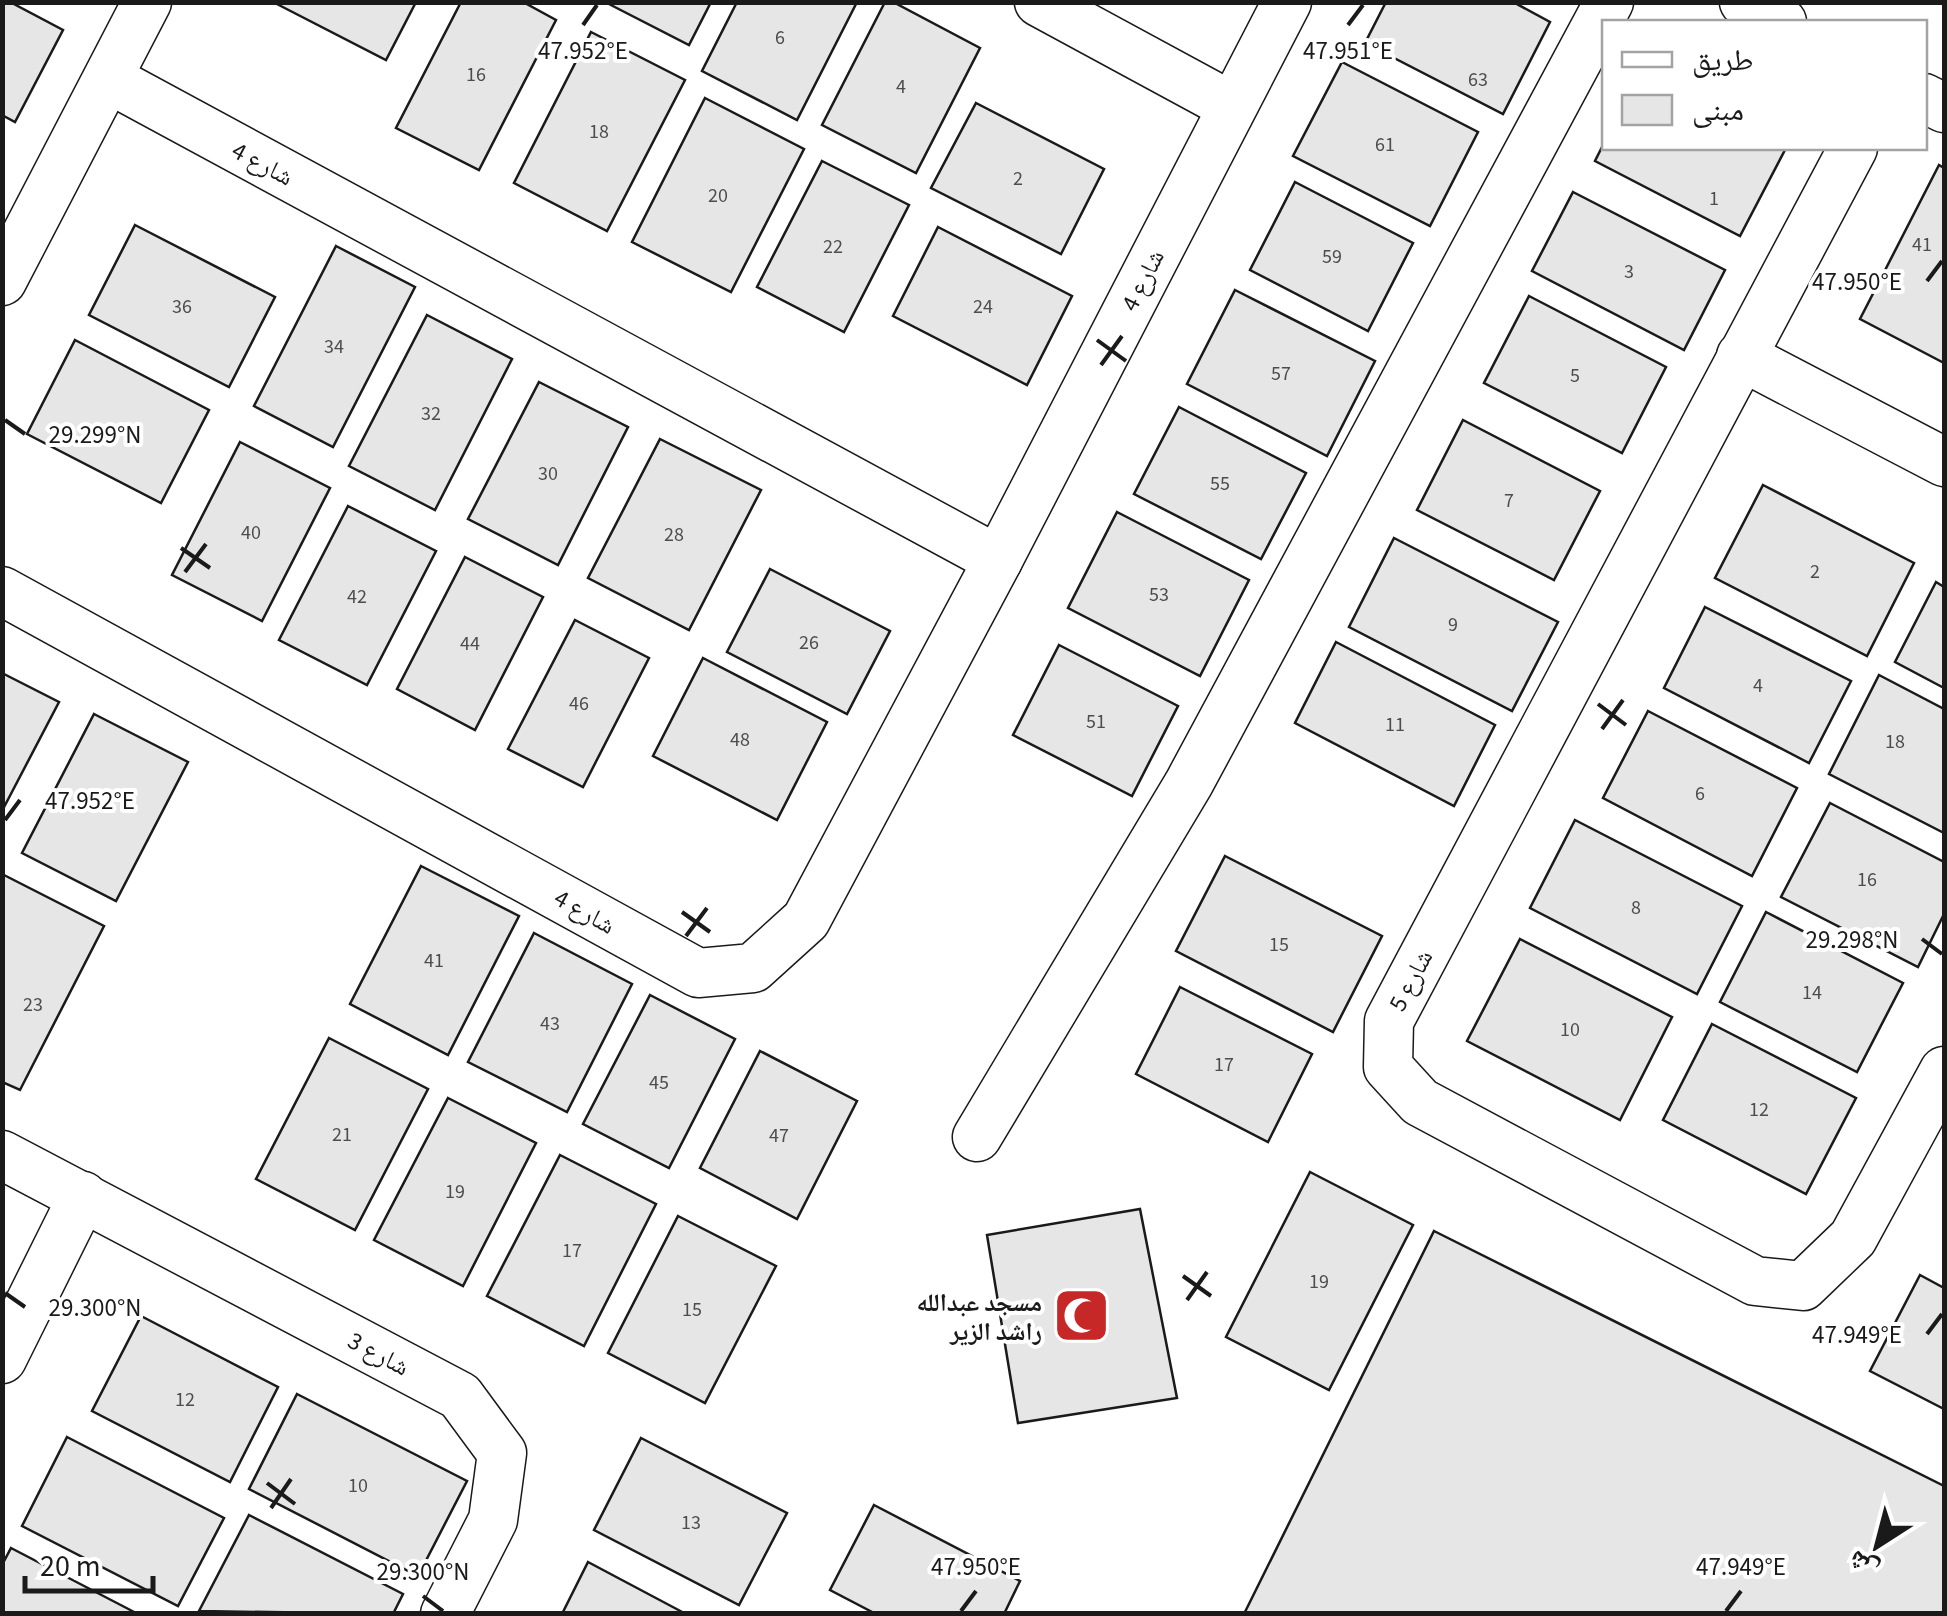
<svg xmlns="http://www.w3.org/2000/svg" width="1947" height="1616" font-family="'Source Sans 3','Noto Naskh Arabic',sans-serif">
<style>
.building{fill:#e6e6e6;stroke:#1a1a1a;stroke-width:2.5}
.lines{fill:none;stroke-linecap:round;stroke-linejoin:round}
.minor-casing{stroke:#1a1a1a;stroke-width:51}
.minor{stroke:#fff;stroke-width:48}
.ticks{fill:none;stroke:#1a1a1a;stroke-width:4}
.labels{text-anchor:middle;stroke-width:8;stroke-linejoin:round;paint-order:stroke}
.number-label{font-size:20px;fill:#4d4d4d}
.street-label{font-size:25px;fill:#1a1a1a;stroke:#fff}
.poi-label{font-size:25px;font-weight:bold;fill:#1a1a1a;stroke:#fff;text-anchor:end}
.ticks-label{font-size:25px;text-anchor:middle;fill:#1a1a1a;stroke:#fff;stroke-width:8;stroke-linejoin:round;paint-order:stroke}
</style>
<rect width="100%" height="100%" fill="#fff"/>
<!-- building -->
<g class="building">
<polygon points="2,2 10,2 63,30 15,122 2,115"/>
<polygon points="273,2 416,2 386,60"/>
<polygon points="461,2 523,2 556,20 479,170 396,128"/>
<polygon points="605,2 711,2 689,45"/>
<polygon points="737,2 857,2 797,120 702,71"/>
<polygon points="885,2 893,2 980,48 916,173 822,125"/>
<polygon points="1386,2 1513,2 1550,22 1503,114 1365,43"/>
<polygon points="591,32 685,80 607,231 514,183"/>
<polygon points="1342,62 1478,132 1430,226 1293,156"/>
<polygon points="705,98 804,149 731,292 632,242"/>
<polygon points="976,103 1104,169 1061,254 931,188"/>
<polygon points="1604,143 1604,148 1786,148 1740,236 1595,161"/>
<polygon points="822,161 909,205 844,332 757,287"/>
<polygon points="1939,165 1944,168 1944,363 1860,319"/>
<polygon points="1295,182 1413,243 1368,331 1250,270"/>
<polygon points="1573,192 1725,270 1684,350 1532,271"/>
<polygon points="135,225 275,297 229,387 89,315"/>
<polygon points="938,227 1072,296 1027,385 893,316"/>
<polygon points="336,246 415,287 333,447 254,406"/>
<polygon points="1235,290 1375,361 1327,456 1187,384"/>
<polygon points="1529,296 1666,367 1622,453 1484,383"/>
<polygon points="427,315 512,359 435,510 349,466"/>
<polygon points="75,340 209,410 161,503 27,434"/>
<polygon points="539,382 628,427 558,565 468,519"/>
<polygon points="1179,407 1306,473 1261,559 1134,494"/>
<polygon points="1463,420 1600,491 1554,580 1417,510"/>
<polygon points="660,439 761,490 689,630 588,578"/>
<polygon points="240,442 330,488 262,621 172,575"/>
<polygon points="1763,485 1914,563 1867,656 1715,578"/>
<polygon points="348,506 436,551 367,685 279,640"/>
<polygon points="1117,512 1249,580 1200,676 1068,608"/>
<polygon points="1394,538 1558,622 1512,711 1349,627"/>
<polygon points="465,557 543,597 475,730 397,689"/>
<polygon points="770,569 890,631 847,714 727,652"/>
<polygon points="1936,582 1944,587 1944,688 1895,662"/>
<polygon points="1705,607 1851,681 1809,763 1664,688"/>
<polygon points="575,620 649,658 583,787 508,749"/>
<polygon points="1336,642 1495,725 1454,806 1295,723"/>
<polygon points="1059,645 1178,706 1132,796 1013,735"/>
<polygon points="703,658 827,722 777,820 653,756"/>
<polygon points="2,673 59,702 2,811"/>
<polygon points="1879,675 1944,709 1944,833 1829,774"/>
<polygon points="1648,711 1797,788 1752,876 1603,798"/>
<polygon points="94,714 188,762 116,901 22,853"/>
<polygon points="1830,803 1944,862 1944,914 1918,967 1781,897"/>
<polygon points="1575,820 1742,906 1697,994 1530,908"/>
<polygon points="1225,856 1382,936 1333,1032 1176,951"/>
<polygon points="421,866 519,916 448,1055 350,1004"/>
<polygon points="2,874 104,926 20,1090 2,1082"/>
<polygon points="1766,912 1903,983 1857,1072 1720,1002"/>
<polygon points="534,933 632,984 567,1112 468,1062"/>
<polygon points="1520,939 1672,1017 1620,1120 1467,1041"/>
<polygon points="1180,987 1312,1054 1268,1142 1136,1074"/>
<polygon points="650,995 735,1039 669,1168 583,1124"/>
<polygon points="1712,1024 1856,1098 1806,1194 1663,1120"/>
<polygon points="329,1038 428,1089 355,1230 256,1179"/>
<polygon points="760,1051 857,1101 797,1219 700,1168"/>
<polygon points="448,1098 536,1143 463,1286 374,1240"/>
<polygon points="560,1155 656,1204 584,1346 487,1296"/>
<polygon points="1310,1172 1413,1225 1329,1390 1226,1337"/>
<polygon points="1140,1209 1177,1398 1018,1423 987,1235"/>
<polygon points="678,1216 776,1266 705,1403 608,1353"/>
<polygon points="1434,1231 1944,1486 1944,1614 1244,1614"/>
<polygon points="1920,1275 1944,1288 1944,1409 1870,1371"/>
<polygon points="141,1316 278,1387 230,1482 92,1411"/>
<polygon points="297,1394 467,1481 418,1576 249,1489"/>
<polygon points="67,1437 224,1518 178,1606 22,1526"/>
<polygon points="641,1438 787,1513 739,1605 594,1530"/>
<polygon points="874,1505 1020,1581 1004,1614 876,1614 830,1590"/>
<polygon points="249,1515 403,1594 393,1614 199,1611"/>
<polygon points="11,1548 138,1614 2,1614 2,1565"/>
<polygon points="588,1562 686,1614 562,1614"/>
</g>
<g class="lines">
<defs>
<g id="minor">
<polyline points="1039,2 1231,106"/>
<polyline points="1744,2 1782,22"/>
<polyline points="109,79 998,560"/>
<polyline points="1924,98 1944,108"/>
<polyline points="1853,148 1389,1021 1388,1067 1420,1102 1755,1281 1803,1286 1853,1238 1944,1071"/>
<polyline points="2,281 147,2"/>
<polyline points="1741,356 1944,462"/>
<polyline points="2,591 698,973 753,968 806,920 998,560 1287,2"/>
<polyline points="977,1137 1189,783 1609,2"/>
<polyline points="2,1155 460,1396 502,1453 493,1520 445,1614"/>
<polyline points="2,1359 83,1196"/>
</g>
</defs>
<!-- minor casing -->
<use href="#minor" class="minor-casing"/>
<!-- minor -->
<use href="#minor" class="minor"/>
</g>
<!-- ticks -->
<path class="ticks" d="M583,25L597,5M1348,25L1363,5M1927,281L1942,261M1097,340L1126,361M1101,365L1122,336M5,420L25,434M181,548L210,568M185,572L206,544M1598,704L1626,725M1602,729L1623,700M5,820L20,800M682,912L710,932M686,936L707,908M1922,939L1942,954M1183,1276L1211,1296M5,1293L25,1307M1187,1300L1207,1272M1927,1334L1942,1314M267,1483L295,1504M271,1508L291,1479M423,1596L443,1611M961,1611L976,1591M1726,1611L1741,1591"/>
<!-- icons -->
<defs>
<symbol id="mosque-square" viewBox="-11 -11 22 22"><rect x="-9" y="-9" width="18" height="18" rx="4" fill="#c62828" stroke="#fff"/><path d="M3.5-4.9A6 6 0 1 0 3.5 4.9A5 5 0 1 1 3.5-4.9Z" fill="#fff"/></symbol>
</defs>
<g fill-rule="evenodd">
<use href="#mosque-square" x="1050" y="1284" width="63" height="63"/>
</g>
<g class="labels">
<!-- number labels -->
<g class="number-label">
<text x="780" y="44">6</text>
<text x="476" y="81">16</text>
<text x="1478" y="86">63</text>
<text x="901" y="93">4</text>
<text x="599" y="138">18</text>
<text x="1385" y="151">61</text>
<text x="1018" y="185">2</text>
<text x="718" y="202">20</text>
<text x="1714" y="205">1</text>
<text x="1922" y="251">41</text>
<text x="833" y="253">22</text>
<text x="1332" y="263">59</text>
<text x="1629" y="278">3</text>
<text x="182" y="313">36</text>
<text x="983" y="313">24</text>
<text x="334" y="353">34</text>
<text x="1281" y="380">57</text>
<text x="1575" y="382">5</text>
<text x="431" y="420">32</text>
<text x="548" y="480">30</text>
<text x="1220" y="490">55</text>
<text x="1509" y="507">7</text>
<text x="251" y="539">40</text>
<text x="674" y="541">28</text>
<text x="1815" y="578">2</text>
<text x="1159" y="601">53</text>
<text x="357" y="603">42</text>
<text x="1453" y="631">9</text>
<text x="809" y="649">26</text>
<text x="470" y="650">44</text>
<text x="1758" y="692">4</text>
<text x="579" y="710">46</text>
<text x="1096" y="728">51</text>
<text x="1395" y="731">11</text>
<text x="740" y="746">48</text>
<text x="1895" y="748">18</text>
<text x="1700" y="800">6</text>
<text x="1867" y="886">16</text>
<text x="1636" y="914">8</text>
<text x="1279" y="951">15</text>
<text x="434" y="967">41</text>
<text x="1812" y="999">14</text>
<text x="33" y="1011">23</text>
<text x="550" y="1030">43</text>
<text x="1570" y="1036">10</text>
<text x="1224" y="1071">17</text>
<text x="659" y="1089">45</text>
<text x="1759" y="1116">12</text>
<text x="342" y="1141">21</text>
<text x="779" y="1142">47</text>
<text x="455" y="1198">19</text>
<text x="572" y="1257">17</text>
<text x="1319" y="1288">19</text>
<text x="692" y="1316">15</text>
<text x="185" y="1406">12</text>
<text x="358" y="1492">10</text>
<text x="691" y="1529">13</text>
</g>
<!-- street labels -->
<g class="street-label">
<text transform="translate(263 163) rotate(28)" y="9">شارع 4</text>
<text transform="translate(1142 280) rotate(-63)" y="9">شارع 4</text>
<text transform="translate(585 911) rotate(29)" y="9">شارع 4</text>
<text transform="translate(1410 980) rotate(-62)" y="9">شارع 5</text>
<text transform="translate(379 1353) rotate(28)" y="9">شارع 3</text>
</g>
<!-- poi labels -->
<g class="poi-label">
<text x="1042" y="1311">مسجد عبدالله<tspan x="1042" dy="29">راشد الزير</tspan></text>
</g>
</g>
<g class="ticks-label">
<text x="583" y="59">47.952°E</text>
<text x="1348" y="59">47.951°E</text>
<text x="1857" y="290">47.950°E</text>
<text x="95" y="443">29.299°N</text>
<text x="90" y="809">47.952°E</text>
<text x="1852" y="948">29.298°N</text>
<text x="95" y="1316">29.300°N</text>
<text x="1857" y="1343">47.949°E</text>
<text x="976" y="1575">47.950°E</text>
<text x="1741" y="1575">47.949°E</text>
<text x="423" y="1580">29.300°N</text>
</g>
<!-- border -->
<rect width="1947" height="1616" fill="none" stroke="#1a1a1a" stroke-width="10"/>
<!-- legend -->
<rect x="1602" y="20" width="325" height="130" fill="#ffffff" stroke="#a3a3a3" stroke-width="2.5"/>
<rect x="1622" y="52" width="50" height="15" fill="#ffffff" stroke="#a3a3a3" stroke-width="2.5"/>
<text x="1692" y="70" font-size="30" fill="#1a1a1a">طريق</text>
<rect x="1622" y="95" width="50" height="30" fill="#e6e6e6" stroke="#a3a3a3" stroke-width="2.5"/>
<text x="1692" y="120" font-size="30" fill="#1a1a1a">مبنى</text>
<!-- north arrow -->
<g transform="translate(1877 1546) rotate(216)" stroke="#ffffff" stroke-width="8" paint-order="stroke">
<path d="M0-8L18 38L0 25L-18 38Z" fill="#1a1a1a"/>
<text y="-15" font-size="28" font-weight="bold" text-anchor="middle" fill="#1a1a1a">ش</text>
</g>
<!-- scale -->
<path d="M25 1576v15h128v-15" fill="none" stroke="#1a1a1a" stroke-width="5"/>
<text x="40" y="1576" font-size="30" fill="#1a1a1a" stroke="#ffffff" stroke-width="8" paint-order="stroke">20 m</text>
</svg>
